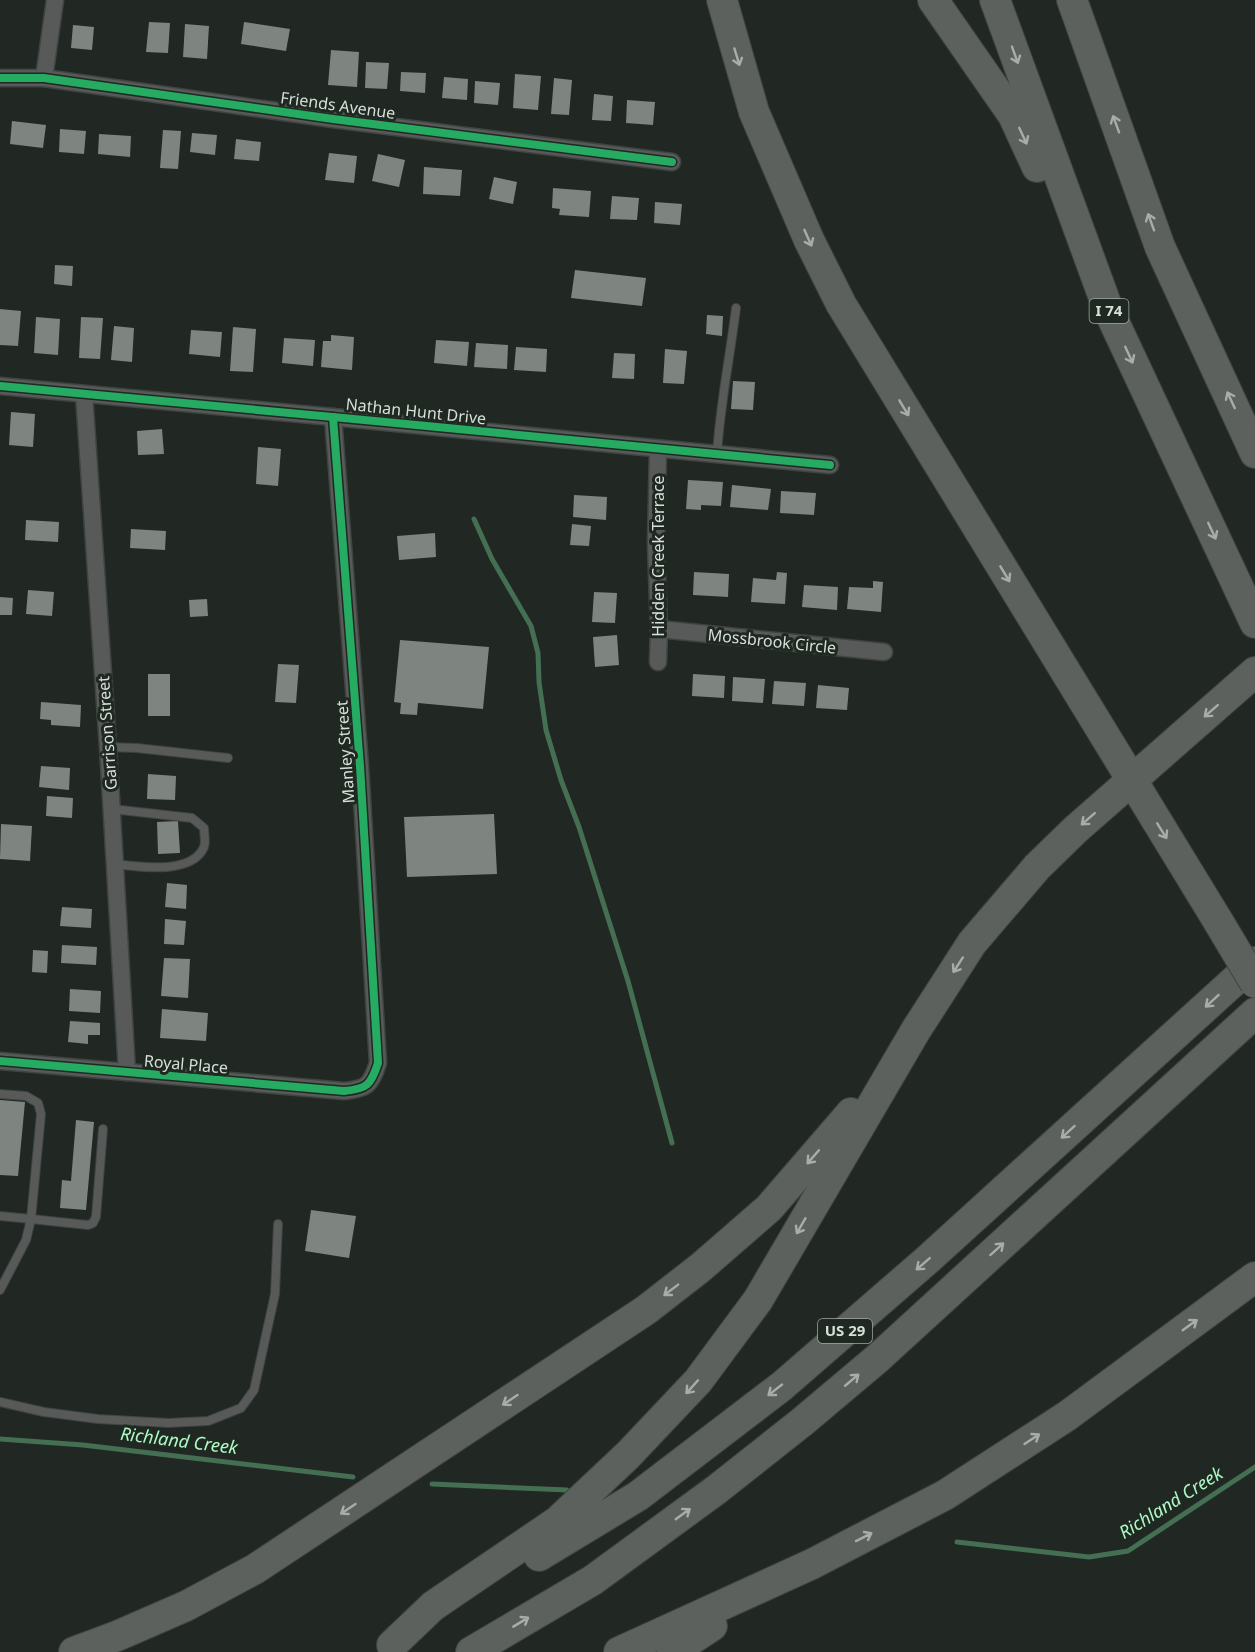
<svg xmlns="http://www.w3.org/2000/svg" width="1255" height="1652" font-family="'Noto Sans',sans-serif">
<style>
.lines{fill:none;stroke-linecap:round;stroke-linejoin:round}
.stream{stroke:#446f52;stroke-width:5}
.building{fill:#7e8480}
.lane-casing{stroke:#3f4440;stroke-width:10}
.street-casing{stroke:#3f4440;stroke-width:19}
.highway-casing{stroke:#3f4440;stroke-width:32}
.lane{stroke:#585a59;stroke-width:8}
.street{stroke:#585a59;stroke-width:16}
.highway{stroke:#5d615e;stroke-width:30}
.highway-bridge-casing{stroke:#3f4440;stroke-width:32;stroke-linecap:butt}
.highway-bridge{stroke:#5d615e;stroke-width:30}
.cycleway-casing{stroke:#1f2922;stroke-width:11}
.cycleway{stroke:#26ab63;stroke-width:8}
.oneway{stroke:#a7ada8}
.labels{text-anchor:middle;stroke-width:6;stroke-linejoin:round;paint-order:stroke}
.shield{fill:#1f2922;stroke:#a0a8a3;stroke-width:1.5}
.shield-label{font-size:15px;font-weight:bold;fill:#d8dfda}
.street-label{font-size:16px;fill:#d8dfda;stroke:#1f2922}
.water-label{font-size:18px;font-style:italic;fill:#aef8c5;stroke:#1f2922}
</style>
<rect width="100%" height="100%" fill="#212723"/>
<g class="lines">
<!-- stream -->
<g class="stream">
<polyline points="474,519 492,559 531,626 538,653 539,682 546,730 561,780 579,827 628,981 672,1143"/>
<polyline points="0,1439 83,1445 353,1477"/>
<polyline points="432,1484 567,1490"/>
<polyline points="957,1542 1089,1557 1128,1551 1255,1467"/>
</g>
</g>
<!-- building -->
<g class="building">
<polygon points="149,22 170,23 168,53 146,52"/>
<polygon points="244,22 290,29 286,51 241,44"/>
<polygon points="185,24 209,26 207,59 183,57"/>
<polygon points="73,25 94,27 92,50 71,48"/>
<polygon points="331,50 359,52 357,87 328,85"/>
<polygon points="366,62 389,63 387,89 365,88"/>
<polygon points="401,72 426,73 425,93 400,91"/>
<polygon points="515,74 541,76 538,110 513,108"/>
<polygon points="444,77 468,79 467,100 442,98"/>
<polygon points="554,78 572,80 569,115 551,114"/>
<polygon points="475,81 500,83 498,105 474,103"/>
<polygon points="594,94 613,96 611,121 592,120"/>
<polygon points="627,100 655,102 653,125 626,123"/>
<polygon points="12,121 46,125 43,148 10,144"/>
<polygon points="60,129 86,131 84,154 59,152"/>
<polygon points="163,130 181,131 178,169 160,168"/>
<polygon points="192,133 217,135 215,155 190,152"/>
<polygon points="99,134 131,136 130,157 98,154"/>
<polygon points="236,139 261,142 259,161 234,159"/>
<polygon points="329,153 357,156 354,183 325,180"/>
<polygon points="378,154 405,160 399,187 372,181"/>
<polygon points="424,167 462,170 460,196 423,194"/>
<polygon points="494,177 517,182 513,204 489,199"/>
<polygon points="553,188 591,191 589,217 559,215 560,209 552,208"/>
<polygon points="612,196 639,198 637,220 610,219"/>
<polygon points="655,202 682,204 680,225 654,223"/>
<polygon points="55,265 73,266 72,286 54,284"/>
<polygon points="575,270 646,278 642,306 571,298"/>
<polygon points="0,309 21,311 18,346 0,345"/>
<polygon points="707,315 723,316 722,336 706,334"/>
<polygon points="36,317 60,319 58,355 34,353"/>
<polygon points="81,317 103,318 100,359 79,358"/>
<polygon points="114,326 134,328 132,362 111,360"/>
<polygon points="233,327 256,329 253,372 230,371"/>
<polygon points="191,330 222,332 220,357 189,354"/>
<polygon points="331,335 354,337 352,370 321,367 323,341 331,341"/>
<polygon points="284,338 315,340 313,366 282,363"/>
<polygon points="436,340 469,342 467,366 434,363"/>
<polygon points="476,343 508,345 507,369 474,367"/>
<polygon points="516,347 547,349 546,372 514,370"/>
<polygon points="665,349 687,351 684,384 663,383"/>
<polygon points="614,353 635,354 634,379 612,378"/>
<polygon points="733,381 755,382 753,410 731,409"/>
<polygon points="11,412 35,414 33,447 9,445"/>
<polygon points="162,429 164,454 138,455 137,431"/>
<polygon points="258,447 281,449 278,486 256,484"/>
<polygon points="688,480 723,482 721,506 701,505 701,510 686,509"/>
<polygon points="732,485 771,489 768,510 730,507"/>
<polygon points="781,491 816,493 814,515 780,513"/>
<polygon points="574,495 607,497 606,520 573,517"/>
<polygon points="26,520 59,522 58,542 25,540"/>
<polygon points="572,524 591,526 589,546 570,545"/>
<polygon points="131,529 166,531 165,550 130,548"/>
<polygon points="435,533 436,557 399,560 397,536"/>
<polygon points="694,572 729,574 728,597 693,595"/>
<polygon points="777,572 787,573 785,604 751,602 753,578 776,580"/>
<polygon points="873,581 883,582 881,612 847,609 849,587 873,588"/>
<polygon points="804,585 838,587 837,610 802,607"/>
<polygon points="28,590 54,592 52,616 26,614"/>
<polygon points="594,592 617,593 615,623 592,622"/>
<polygon points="0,597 13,598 12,615 0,615"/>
<polygon points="207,599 208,616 190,617 189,600"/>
<polygon points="617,635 619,665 595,667 593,637"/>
<polygon points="400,640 489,647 483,709 418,703 417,715 400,714 401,703 394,702"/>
<polygon points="278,664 299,665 296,703 275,702"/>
<rect x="148" y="674" width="22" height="42"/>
<polygon points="693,674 725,676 724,698 692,696"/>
<polygon points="733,677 765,679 763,703 732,701"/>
<polygon points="774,681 806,683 804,706 772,704"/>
<polygon points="818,685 849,688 847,710 816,708"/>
<polygon points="41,702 81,705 80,727 51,725 51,720 40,719"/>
<polygon points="41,766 70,768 69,790 39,787"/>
<polygon points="148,774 176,776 175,800 147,799"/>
<polygon points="47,796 73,798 72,818 46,816"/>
<polygon points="494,814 497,874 407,877 404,817"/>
<polygon points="178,821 180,853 158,854 157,822"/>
<polygon points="1,824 32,826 30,861 0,859"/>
<polygon points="167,883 187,885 186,909 165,907"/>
<polygon points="62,907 92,909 91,928 60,926"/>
<polygon points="165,919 186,921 184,945 164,944"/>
<polygon points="62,945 97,947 96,965 61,963"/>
<polygon points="33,950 48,951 47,973 32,972"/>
<polygon points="164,958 190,959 188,998 161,996"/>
<polygon points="70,989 101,991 100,1013 69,1011"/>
<polygon points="162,1009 208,1013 206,1041 160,1038"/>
<polygon points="70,1021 100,1023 100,1035 88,1035 88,1044 68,1042"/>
<polygon points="0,1100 25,1102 18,1176 0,1175"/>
<polygon points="76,1120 94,1122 86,1210 60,1208 62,1180 71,1181"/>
<polygon points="311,1210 356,1216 349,1258 305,1251"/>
</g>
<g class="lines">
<defs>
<g id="lane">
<path d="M717,454C720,405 730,357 736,308"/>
<polyline points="108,747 137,748 228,758"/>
<path d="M112,809L192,818L204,828C204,834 206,842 204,847C192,875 140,867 115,864"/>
<polyline points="0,1094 26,1096 38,1103 41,1114 31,1219 0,1216"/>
<polyline points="0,1290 26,1240 31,1219 88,1225 93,1223 96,1217 103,1129"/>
<polyline points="0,1402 44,1412 98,1419 168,1423 208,1421 241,1408 254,1390 275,1294 278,1224"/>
</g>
<g id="street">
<polyline points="0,78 44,78 333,119 672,162"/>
<polyline points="44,78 55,0"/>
<polyline points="0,386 333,417 830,465"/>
<polyline points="84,394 108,747 127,1072"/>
<polyline points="659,629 884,652"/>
<polyline points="658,662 659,629 656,544 658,449"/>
<path d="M0,1061L344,1091C367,1089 371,1085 378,1063L360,766L333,417"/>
</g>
<g id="highway">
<polyline points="722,0 754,112 809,240 841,304 1218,921"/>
<polyline points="933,0 1013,115 1037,167"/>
<polyline points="995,0 1108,309 1255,623"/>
<polyline points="1072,0 1160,247 1255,453"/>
<polyline points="539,1556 638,1496 782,1386 926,1261 1255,962"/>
<polyline points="392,1645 433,1606 558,1521 628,1455 698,1381 758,1300 916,1030 972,943 1037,867 1075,830 1255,672"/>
<polyline points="74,1652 117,1636 186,1606 255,1569 646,1310 700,1268 769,1208 851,1113"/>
<polyline points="471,1652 593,1580 716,1490 802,1422 878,1358 1255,1013"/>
<polyline points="619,1652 812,1564 945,1495 1067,1416 1255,1277"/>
<polyline points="672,1652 712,1626"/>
</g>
</defs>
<!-- lane casing -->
<use href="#lane" class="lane-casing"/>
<!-- street casing -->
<use href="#street" class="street-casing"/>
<!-- highway casing -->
<use href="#highway" class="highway-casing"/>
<!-- lane -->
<use href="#lane" class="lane"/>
<!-- street -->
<use href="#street" class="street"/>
<!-- highway -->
<use href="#highway" class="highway"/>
<defs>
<polyline id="highway-bridge" points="1218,921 1255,983"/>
</defs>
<!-- highway-bridge casing -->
<use href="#highway-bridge" class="highway-bridge-casing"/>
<!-- highway-bridge -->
<use href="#highway-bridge" class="highway-bridge"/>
<defs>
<g id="cycleway">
<polyline points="0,78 44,78 333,119 672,162"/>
<polyline points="0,386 333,417 830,465"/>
<path d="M0,1061L344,1091C367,1089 371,1085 378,1063L360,766L333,417"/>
</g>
</defs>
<!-- cycleway casing -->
<use href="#cycleway" class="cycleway-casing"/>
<!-- cycleway -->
<use href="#cycleway" class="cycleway"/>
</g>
<!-- one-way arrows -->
<defs><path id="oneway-shaft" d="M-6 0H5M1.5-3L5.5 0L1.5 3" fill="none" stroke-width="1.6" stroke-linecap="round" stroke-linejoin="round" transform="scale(1.5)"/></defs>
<g class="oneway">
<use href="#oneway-shaft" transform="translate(1015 55) rotate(70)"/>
<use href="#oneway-shaft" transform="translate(737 57) rotate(73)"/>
<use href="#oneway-shaft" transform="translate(1116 124) rotate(-110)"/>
<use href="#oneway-shaft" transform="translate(1023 136) rotate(65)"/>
<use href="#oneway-shaft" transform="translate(1151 222) rotate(-110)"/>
<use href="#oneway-shaft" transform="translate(808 238) rotate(66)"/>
<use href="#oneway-shaft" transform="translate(1129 355) rotate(65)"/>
<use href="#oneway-shaft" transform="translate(1231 400) rotate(-115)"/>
<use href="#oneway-shaft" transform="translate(904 408) rotate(59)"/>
<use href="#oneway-shaft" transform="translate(1212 531) rotate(65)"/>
<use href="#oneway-shaft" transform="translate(1005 574) rotate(59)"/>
<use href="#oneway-shaft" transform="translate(1211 711) rotate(139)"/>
<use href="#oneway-shaft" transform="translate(1088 819) rotate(139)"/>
<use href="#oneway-shaft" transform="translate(1162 831) rotate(58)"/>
<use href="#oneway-shaft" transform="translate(958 965) rotate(123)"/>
<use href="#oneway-shaft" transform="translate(1212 1001) rotate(138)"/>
<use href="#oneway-shaft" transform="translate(1068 1132) rotate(138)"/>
<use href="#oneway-shaft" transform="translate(813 1157) rotate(131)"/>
<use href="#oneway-shaft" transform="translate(801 1226) rotate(120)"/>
<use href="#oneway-shaft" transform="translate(997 1249) rotate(-42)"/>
<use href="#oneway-shaft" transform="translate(923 1264) rotate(139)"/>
<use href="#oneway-shaft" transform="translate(671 1290) rotate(143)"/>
<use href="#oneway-shaft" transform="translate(1190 1325) rotate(-36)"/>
<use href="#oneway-shaft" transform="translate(852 1380) rotate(-40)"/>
<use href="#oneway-shaft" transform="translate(692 1387) rotate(132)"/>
<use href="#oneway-shaft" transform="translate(775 1390) rotate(142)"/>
<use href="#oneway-shaft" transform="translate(510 1400) rotate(146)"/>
<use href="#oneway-shaft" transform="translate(1032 1439) rotate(-33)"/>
<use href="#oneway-shaft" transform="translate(348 1509) rotate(146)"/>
<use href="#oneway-shaft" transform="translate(683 1514) rotate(-36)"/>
<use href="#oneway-shaft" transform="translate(864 1537) rotate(-27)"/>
<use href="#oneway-shaft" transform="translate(521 1622) rotate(-31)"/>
</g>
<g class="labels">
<!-- shield labels -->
<g class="shield">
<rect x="1089.5" y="299" width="39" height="24" rx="4.5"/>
<rect x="818" y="1319" width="54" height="24" rx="4.5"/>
</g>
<g class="shield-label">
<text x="1109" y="316">I 74</text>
<text x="845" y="1336">US 29</text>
</g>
<!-- street labels -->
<g class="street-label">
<text transform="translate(338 105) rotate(8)" y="6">Friends Avenue</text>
<text transform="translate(416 411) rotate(6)" y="6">Nathan Hunt Drive</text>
<text transform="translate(658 556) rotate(-90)" y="6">Hidden Creek Terrace</text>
<text transform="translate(772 641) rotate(6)" y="6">Mossbrook Circle</text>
<text transform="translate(107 733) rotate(-94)" y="6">Garrison Street</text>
<text transform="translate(345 752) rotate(-94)" y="6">Manley Street</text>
<text transform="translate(186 1064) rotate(5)" y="6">Royal Place</text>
</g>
<!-- water labels -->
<g class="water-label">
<text transform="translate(179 1441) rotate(7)" y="6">Richland Creek</text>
<text transform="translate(1171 1503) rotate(-32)" y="6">Richland Creek</text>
</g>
</g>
</svg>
